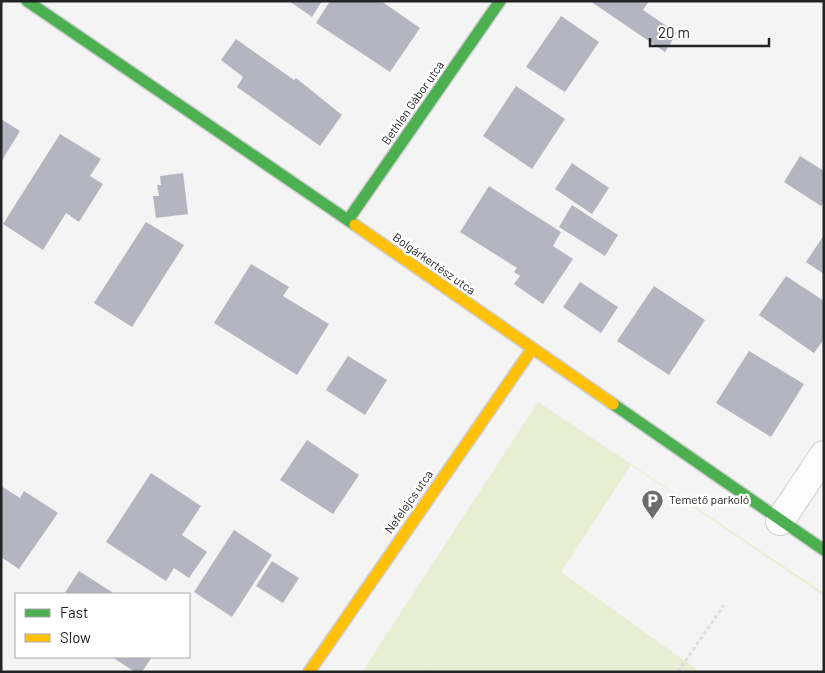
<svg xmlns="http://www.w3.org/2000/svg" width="825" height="673" font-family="Barlow,sans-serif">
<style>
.green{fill:#e8eed1}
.building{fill:#b4b5c0}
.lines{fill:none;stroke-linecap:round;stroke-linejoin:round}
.street-casing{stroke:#ceced0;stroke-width:30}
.fast-casing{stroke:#ceced0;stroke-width:14}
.slow-casing{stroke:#ceced0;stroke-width:14}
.path{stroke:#dfdfe0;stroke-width:3;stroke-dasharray:4 2.5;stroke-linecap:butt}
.street{stroke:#fdfdfe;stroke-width:28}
.fast{stroke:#4caf50;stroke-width:11}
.slow{stroke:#ffc107;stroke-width:11}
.labels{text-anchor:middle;stroke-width:5;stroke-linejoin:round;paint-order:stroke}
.street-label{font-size:12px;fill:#222324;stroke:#fff}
.poi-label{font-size:12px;fill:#222324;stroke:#fff;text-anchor:start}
</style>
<rect width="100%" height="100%" fill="#f4f4f5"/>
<!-- green -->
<polygon class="green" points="538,402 824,593 824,596 631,465 561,572 700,672 362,672"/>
<!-- building -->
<g class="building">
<polygon points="289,1 322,1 312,17"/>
<polygon points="330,1 381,1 420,28 390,72 316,23"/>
<polygon points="590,1 649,1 643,10 677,33 665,52"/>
<polygon points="561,16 599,42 565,92 526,67"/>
<polygon points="236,39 294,80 296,78 342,115 320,146 237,87 243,77 221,60"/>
<polygon points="516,86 565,119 532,169 483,136"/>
<polygon points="1,119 20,131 1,162"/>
<polygon points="60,134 101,159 90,176 103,184 79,222 66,213 43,250 3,224"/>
<polygon points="800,156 824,171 824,202 821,206 784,182"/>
<polygon points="572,163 609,188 592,214 555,189"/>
<polygon points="183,173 188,214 156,218 153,196 159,196 157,185 161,185 160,176"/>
<polygon points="489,186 561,232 553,246 573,259 543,304 514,284 520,276 514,272 517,268 460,232"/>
<polygon points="572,205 618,235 605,256 559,227"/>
<polygon points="146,222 184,245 132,327 94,303"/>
<polygon points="824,235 824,274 806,262"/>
<polygon points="251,264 289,287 283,296 329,324 297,375 214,323"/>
<polygon points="786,276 824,301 824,339 814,353 759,315"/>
<polygon points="580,282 618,307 601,333 563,307"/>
<polygon points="654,286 705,320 669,375 617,341"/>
<polygon points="749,351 804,384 771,437 716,403"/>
<polygon points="348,356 387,380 365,415 326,390"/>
<polygon points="307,440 359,475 333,514 280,480"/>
<polygon points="151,473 201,506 182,535 207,552 189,578 174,568 166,581 106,542"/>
<polygon points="1,486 20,498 24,491 58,513 19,569 1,557"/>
<polygon points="234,530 272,555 232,617 194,592"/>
<polygon points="272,561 299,578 283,603 256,586"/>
<polygon points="79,571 115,594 64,594"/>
<polygon points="112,657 152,657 142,672 135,672"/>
</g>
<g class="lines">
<defs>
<polyline id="street" points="780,521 824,455"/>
<g id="fast">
<polyline points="27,1 355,225"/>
<polyline points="348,220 500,1"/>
<polyline points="613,404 824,550"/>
</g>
<g id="slow">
<polyline points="355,225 613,404"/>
<polyline points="309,672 532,349"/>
</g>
</defs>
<!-- street casing -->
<use href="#street" class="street-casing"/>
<!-- fast casing -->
<use href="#fast" class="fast-casing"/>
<!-- slow casing -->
<use href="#slow" class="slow-casing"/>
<!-- path -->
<g class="path">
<polyline points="430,671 432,672"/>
<polyline points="678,672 724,605"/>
</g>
<!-- street -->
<use href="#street" class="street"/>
<!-- fast -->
<use href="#fast" class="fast"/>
<!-- slow -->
<use href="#slow" class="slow"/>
</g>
<!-- icons -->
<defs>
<symbol id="parking-pin" viewBox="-11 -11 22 30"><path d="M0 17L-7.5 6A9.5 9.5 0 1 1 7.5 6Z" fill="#6c6c6d" stroke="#fff"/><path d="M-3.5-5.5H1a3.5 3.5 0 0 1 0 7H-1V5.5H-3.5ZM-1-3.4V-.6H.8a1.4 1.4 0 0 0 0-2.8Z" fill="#fff"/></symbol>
</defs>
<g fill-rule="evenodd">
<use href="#parking-pin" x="640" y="488" width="25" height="34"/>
</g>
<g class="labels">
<!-- street labels -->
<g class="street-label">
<text transform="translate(413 103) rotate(-55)" y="4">Bethlen Gábor utca</text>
<text transform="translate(434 264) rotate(35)" y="4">Bolgárkertész utca</text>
<text transform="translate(409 502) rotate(-55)" y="4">Nefelejcs utca</text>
</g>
<!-- poi labels -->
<g class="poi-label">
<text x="669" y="504">Temető parkoló</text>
</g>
</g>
<!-- border -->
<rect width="825" height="673" fill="none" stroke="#222324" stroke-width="5"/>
<!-- legend -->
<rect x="15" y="593" width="175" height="65" fill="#ffffff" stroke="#a7a7a7"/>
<rect x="25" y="609" width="25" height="8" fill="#4caf50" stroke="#a7a7a7"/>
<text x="60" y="618" font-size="15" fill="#222324">Fast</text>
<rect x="25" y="634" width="25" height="8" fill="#ffc107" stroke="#a7a7a7"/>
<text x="60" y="643" font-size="15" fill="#222324">Slow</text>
<!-- scale -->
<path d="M650 38v8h119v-8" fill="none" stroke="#222324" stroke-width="2.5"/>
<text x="658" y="38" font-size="15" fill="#222324" stroke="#ffffff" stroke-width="4" paint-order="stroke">20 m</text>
</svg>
